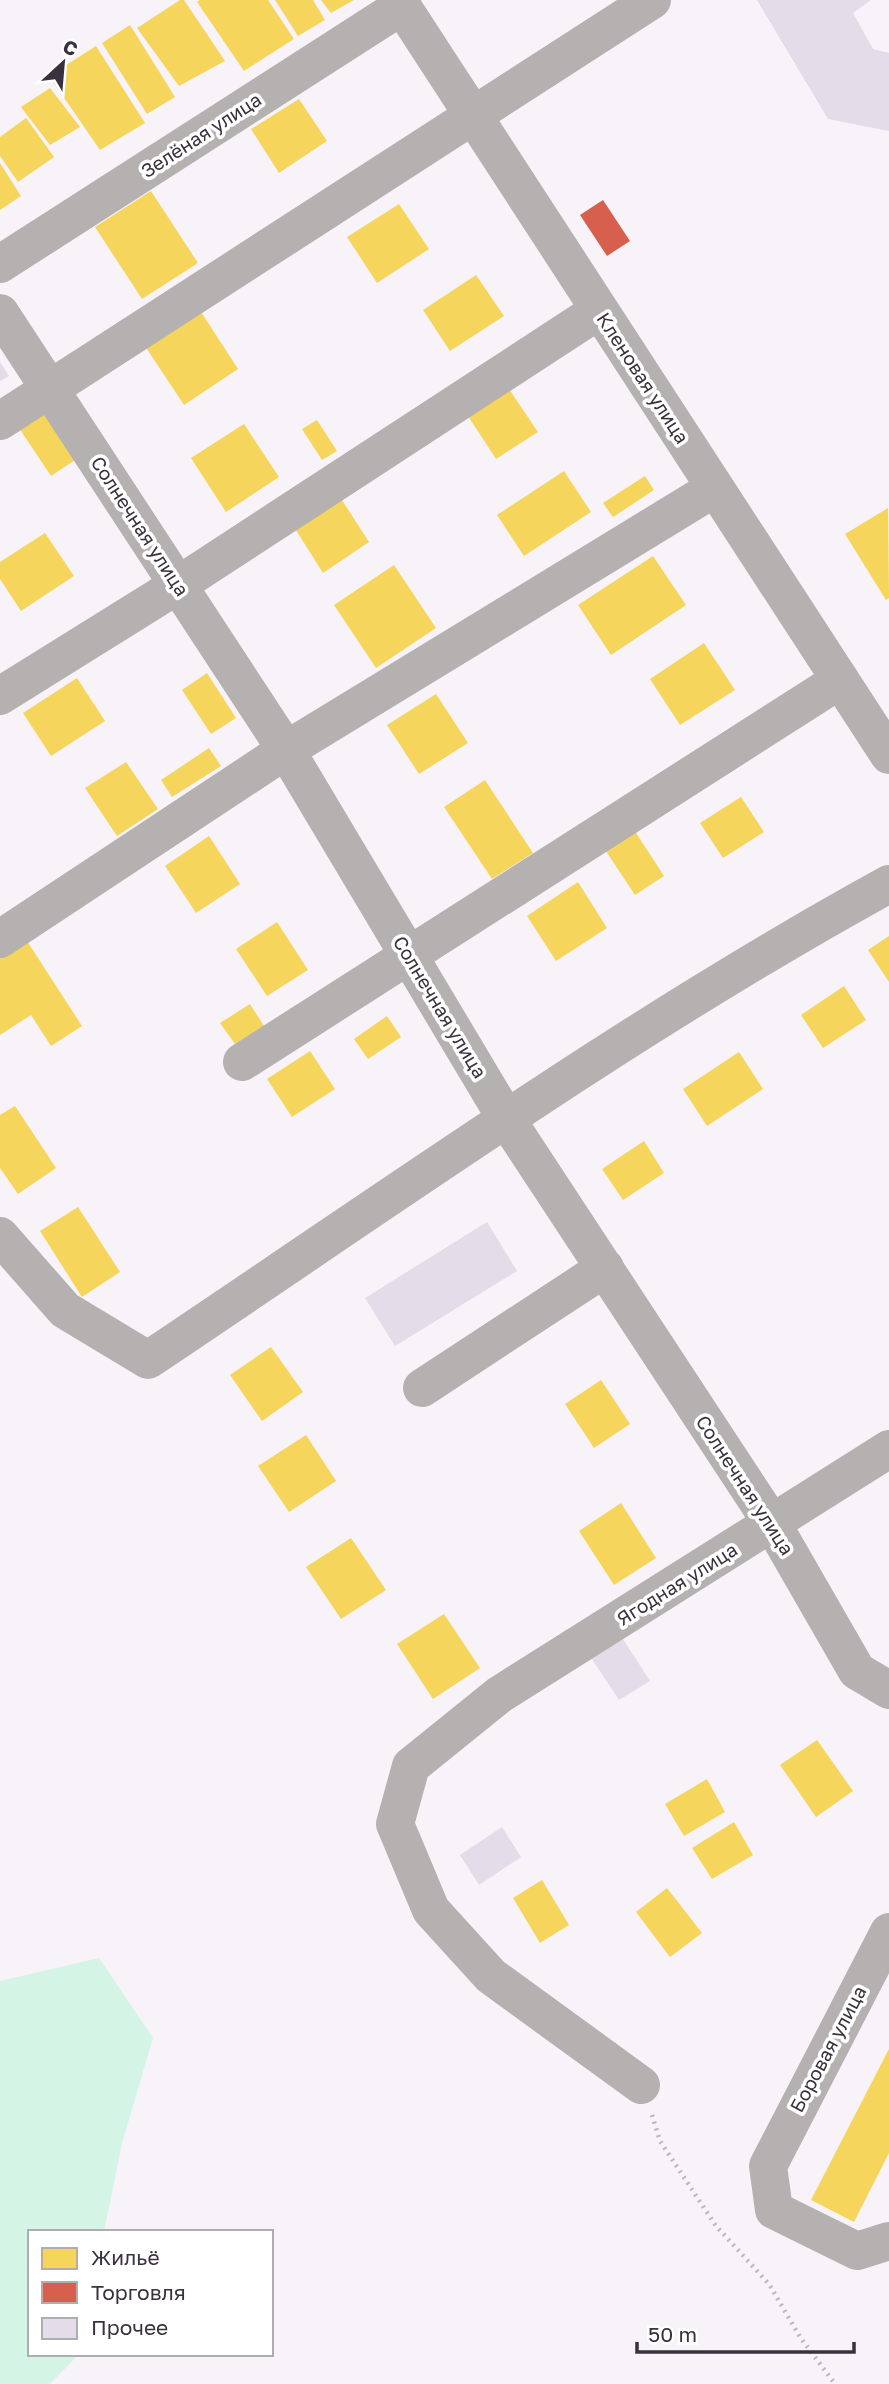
<svg xmlns="http://www.w3.org/2000/svg" width="889" height="2384" font-family="'Golos Text',sans-serif">
<style>
.green{fill:#d4f5e6}
.homes{fill:#f6d55c}
.shops{fill:#d6604d}
.building{fill:#e4dce8}
.lines{fill:none;stroke-linecap:round;stroke-linejoin:round}
.path{stroke:#bcb7b9;stroke-width:4.5;stroke-dasharray:2 5;stroke-linecap:butt}
.minor{stroke:#b6b1b1;stroke-width:38}
.labels{text-anchor:middle;stroke-width:7;stroke-linejoin:round;paint-order:stroke}
.street-label{font-size:19px;fill:#39323e;stroke:#fff}
</style>
<rect width="100%" height="100%" fill="#f7f3f9"/>
<!-- green -->
<polygon class="green" points="99,1958 153,2038 122,2143 104,2232 30,2232 30,2354 79,2354 50,2384 0,2384 0,1981"/>
<!-- homes -->
<g class="homes">
<polygon points="180,0 184,0 225,61 179,86 137,28"/>
<polygon points="200,0 268,0 294,39 244,71 197,2"/>
<polygon points="275,0 313,0 325,20 298,36"/>
<polygon points="321,0 354,0 331,13"/>
<polygon points="130,25 175,97 147,114 102,43"/>
<polygon points="96,46 145,123 100,150 49,76"/>
<polygon points="50,88 80,127 50,145 21,107"/>
<polygon points="299,99 327,141 279,173 251,129"/>
<polygon points="26,118 54,157 18,182 0,156 0,137"/>
<polygon points="0,163 21,196 0,210"/>
<polygon points="151,191 198,263 142,299 95,227"/>
<polygon points="399,204 429,249 377,283 347,237"/>
<polygon points="476,275 504,316 450,351 423,310"/>
<polygon points="192,298 238,369 184,405 137,334"/>
<polygon points="505,383 538,432 496,459 464,410"/>
<polygon points="39,406 75,460 51,476 15,422"/>
<polygon points="317,420 337,451 322,460 302,429"/>
<polygon points="244,424 279,477 226,512 191,458"/>
<polygon points="564,471 591,512 524,556 497,515"/>
<polygon points="645,476 654,490 613,517 603,503"/>
<polygon points="340,497 369,542 323,573 294,527"/>
<polygon points="888,508 889,598 886,600 845,534"/>
<polygon points="45,533 74,576 21,611 0,579 0,562"/>
<polygon points="653,556 686,605 611,655 578,605"/>
<polygon points="394,565 436,628 376,668 334,605"/>
<polygon points="704,643 735,690 680,725 650,679"/>
<polygon points="207,673 236,718 211,734 182,690"/>
<polygon points="77,678 105,721 51,756 23,713"/>
<polygon points="436,694 468,743 419,774 387,725"/>
<polygon points="209,748 221,766 172,797 161,780"/>
<polygon points="126,762 158,809 117,836 85,788"/>
<polygon points="485,780 533,853 492,879 444,807"/>
<polygon points="741,797 764,832 723,858 700,823"/>
<polygon points="627,819 664,876 635,895 598,839"/>
<polygon points="209,836 240,884 196,913 165,866"/>
<polygon points="578,882 607,928 556,961 527,916"/>
<polygon points="277,922 308,970 267,996 236,949"/>
<polygon points="889,936 889,982 868,950"/>
<polygon points="27,941 82,1026 51,1046 31,1015 0,1035 0,958"/>
<polygon points="844,986 866,1020 823,1048 801,1015"/>
<polygon points="250,1004 264,1026 235,1044 220,1023"/>
<polygon points="387,1016 401,1037 368,1059 354,1039"/>
<polygon points="310,1051 335,1089 292,1117 267,1079"/>
<polygon points="739,1052 763,1089 707,1126 683,1089"/>
<polygon points="15,1106 56,1168 18,1194 0,1168 0,1115"/>
<polygon points="644,1141 664,1173 623,1200 602,1169"/>
<polygon points="78,1207 120,1272 82,1297 40,1231"/>
<polygon points="271,1347 303,1392 262,1421 230,1375"/>
<polygon points="601,1380 630,1424 594,1448 565,1404"/>
<polygon points="306,1435 336,1481 289,1512 258,1466"/>
<polygon points="621,1503 656,1558 614,1585 579,1531"/>
<polygon points="351,1538 386,1590 341,1619 306,1567"/>
<polygon points="444,1614 480,1668 433,1699 397,1644"/>
<polygon points="817,1740 853,1791 816,1817 780,1765"/>
<polygon points="707,1779 725,1812 684,1836 665,1804"/>
<polygon points="734,1822 753,1855 712,1879 692,1848"/>
<polygon points="542,1880 569,1925 540,1943 513,1898"/>
<polygon points="667,1888 702,1933 670,1957 636,1912"/>
<polygon points="889,2049 889,2153 854,2222 811,2200"/>
</g>
<!-- shops -->
<polygon class="shops" points="603,200 630,241 607,256 580,215"/>
<!-- building -->
<g class="building">
<polygon points="757,0 871,0 853,13 873,49 889,53 889,131 828,119"/>
<polygon points="0,362 9,376 0,381"/>
<polygon points="487,1222 517,1271 395,1346 365,1298"/>
<polygon points="621,1636 650,1681 619,1700 590,1656"/>
<polygon points="502,1827 521,1857 479,1885 460,1855"/>
</g>
<g class="lines">
<!-- path -->
<polyline class="path" points="652,2115 660,2141 716,2226 769,2284 800,2337 835,2384"/>
<!-- minor -->
<g class="minor">
<polyline points="398,0 889,755"/>
<polyline points="0,264 402,6"/>
<polyline points="0,313 286,750 507,1120 773,1525 857,1671 889,1690"/>
<polyline points="0,421 652,0"/>
<polyline points="0,696 178,585 598,311"/>
<polyline points="0,939 286,750 715,488"/>
<polyline points="242,1062 840,680"/>
<path d="M0,1236L65,1310L148,1360C392,1197 632,1025 889,884"/>
<polyline points="422,1388 605,1268"/>
<polyline points="889,1932 768,2166 774,2210 857,2251 889,2241"/>
<polyline points="641,2085 491,1976 431,1910 395,1824 411,1766 499,1695 889,1449"/>
</g>
</g>
<g class="labels">
<!-- street labels -->
<g class="street-label">
<text transform="translate(201 135) rotate(-33)" y="7">Зелёная улица</text>
<text transform="translate(643 378) rotate(57)" y="7">Кленовая улица</text>
<text transform="translate(140 526) rotate(57)" y="7">Солнечная улица</text>
<text transform="translate(440 1007) rotate(59)" y="7">Солнечная улица</text>
<text transform="translate(745 1485) rotate(57)" y="7">Солнечная улица</text>
<text transform="translate(677 1584) rotate(-32)" y="7">Ягодная улица</text>
<text transform="translate(828 2049) rotate(-62)" y="7">Боровая улица</text>
</g>
</g>
<!-- legend -->
<rect x="28" y="2230" width="245" height="126" fill="#ffffff" stroke="#b0adb2" stroke-width="2"/>
<rect x="42" y="2248" width="35" height="21" fill="#f6d55c" stroke="#b0adb2" stroke-width="2"/>
<text x="91" y="2265" font-size="21" fill="#39323e">Жильё</text>
<rect x="42" y="2282" width="35" height="21" fill="#d6604d" stroke="#b0adb2" stroke-width="2"/>
<text x="91" y="2300" font-size="21" fill="#39323e">Торговля</text>
<rect x="42" y="2318" width="35" height="21" fill="#e4dce8" stroke="#b0adb2" stroke-width="2"/>
<text x="91" y="2335" font-size="21" fill="#39323e">Прочее</text>
<!-- north arrow -->
<g transform="translate(63 63) rotate(26)" stroke="#ffffff" stroke-width="5" paint-order="stroke">
<path d="M0-5L12 26L0 18L-12 26Z" fill="#39323e"/>
<text y="-10" font-size="19" font-weight="bold" text-anchor="middle" fill="#39323e">С</text>
</g>
<!-- scale -->
<path d="M637 2342v10h217v-10" fill="none" stroke="#39323e" stroke-width="3.5"/>
<text x="648" y="2342" font-size="21" fill="#39323e" stroke="#ffffff" stroke-width="5" paint-order="stroke">50 m</text>
</svg>
